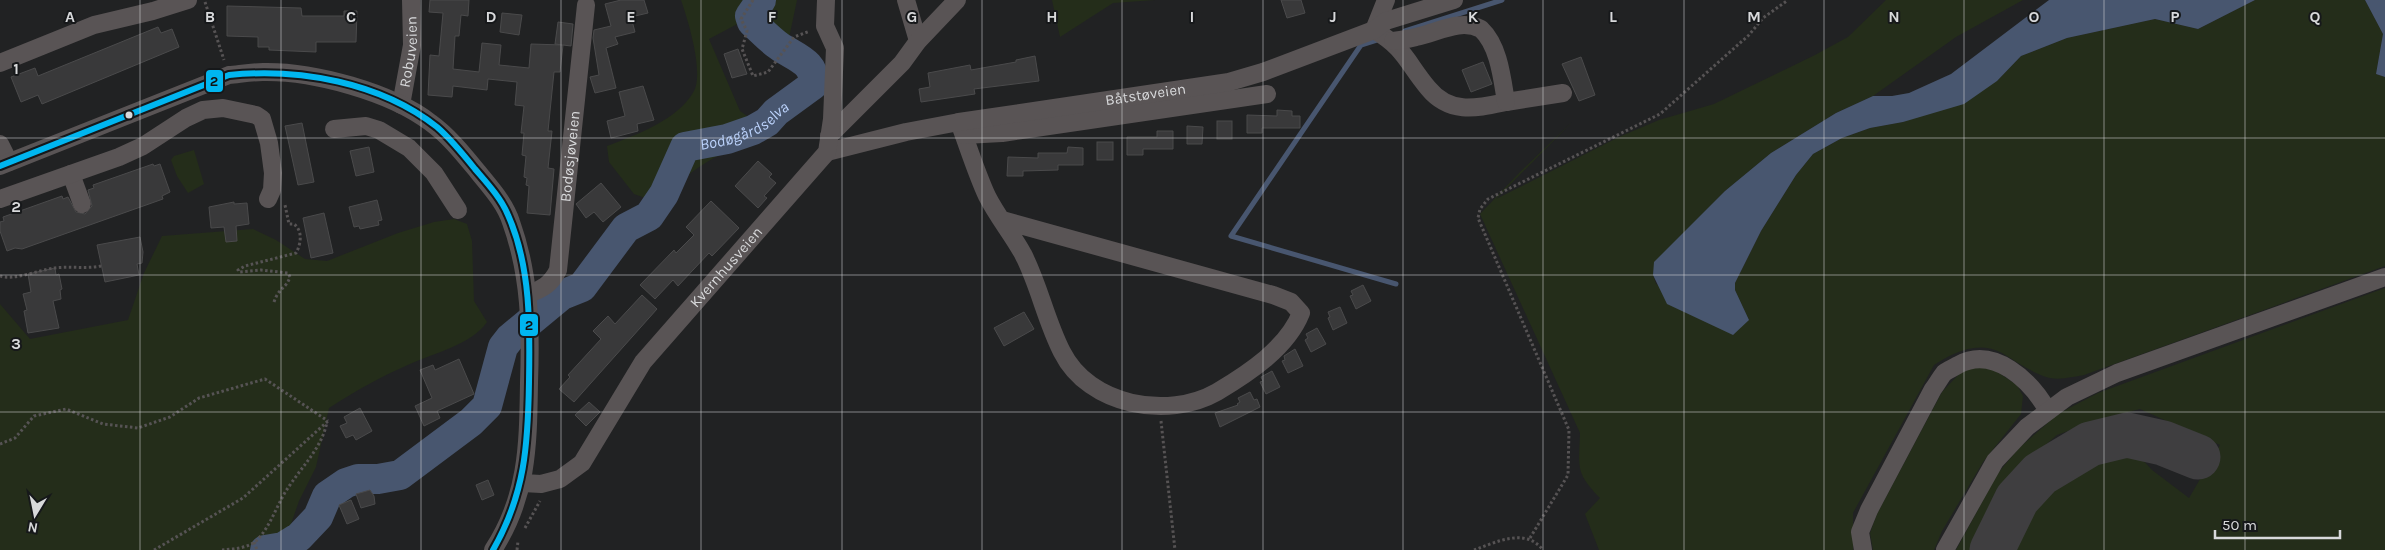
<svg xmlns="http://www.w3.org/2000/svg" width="2385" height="550" font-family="Karla,sans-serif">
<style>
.green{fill:#242d1a}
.water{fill:#48566f}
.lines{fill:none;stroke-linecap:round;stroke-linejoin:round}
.stream{stroke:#48566f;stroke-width:5}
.river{stroke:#48566f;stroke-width:30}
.taxiway{stroke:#3f3e40;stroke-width:45}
.building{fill:#39393a;stroke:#4a4a4b}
.path{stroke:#565354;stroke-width:3;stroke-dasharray:2.5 2.5;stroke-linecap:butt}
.minor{stroke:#595455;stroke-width:18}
.bus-1-casing{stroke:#16181a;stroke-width:10}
.bus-1{stroke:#00b6f0;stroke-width:6}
.grid{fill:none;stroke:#d8d9db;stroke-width:1;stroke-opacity:0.55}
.bus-dot{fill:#d8d9db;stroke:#16181a;stroke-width:2}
.labels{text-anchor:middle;stroke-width:4;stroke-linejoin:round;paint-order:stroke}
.street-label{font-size:15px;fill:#d8d9db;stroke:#16181a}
.water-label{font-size:16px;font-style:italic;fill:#bbd2fb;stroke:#16181a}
.grid-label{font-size:16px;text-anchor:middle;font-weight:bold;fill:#d8d9db;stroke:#16181a;stroke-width:4;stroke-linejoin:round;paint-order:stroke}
.line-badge{stroke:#16181a;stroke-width:2}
.pale-badge-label{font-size:14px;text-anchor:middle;font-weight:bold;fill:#111}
</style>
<rect width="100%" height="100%" fill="#212223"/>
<!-- green -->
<g class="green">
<path d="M681,0H746L743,21L709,39L740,111L771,133C749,142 727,150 707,162C687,174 672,190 651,200L634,194L609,162L607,146C636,135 678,120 694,91C704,72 688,20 681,0Z"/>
<polygon points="766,0 797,0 789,38 784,46 755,22 753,17"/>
<polygon points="1052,0 1155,0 1113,3 1060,37"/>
<path d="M1886,0H2023L1956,37L1873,96L1836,113L1771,153L1725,191L1655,262L1653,275L1656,284L1749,320L1735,290V283L1761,231L1796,175L1813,154L1842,138L1870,128L1903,122L1997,81L2021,56L2067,38L2155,19L2198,29L2255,0H2365L2383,34L2376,74L2385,77V266L2084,375C2072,377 2058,381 2046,377C2030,372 2016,361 2002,353C1978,340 1954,352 1934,365L1853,513V550H1599L1585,514L1600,498C1575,472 1579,468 1580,433L1480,214L1520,172L1572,122L1496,199L1619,137L1659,120L1714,104L1815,55L1848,37Z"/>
<polygon points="194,150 204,184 188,193 177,176 171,160 174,156"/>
<path d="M454,219L467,224L472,241L474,301L487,322C471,345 434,353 410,364C382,376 355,391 329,408L316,467L299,501L283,547L265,550H0V304L30,339L128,320L144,273L162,236L253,229L276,240L305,259L327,261L398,233L434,222Z"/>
<path d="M2385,288V550H2008C2029,504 2060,466 2113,457C2122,456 2131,457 2140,457L2152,470L2189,498L2220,445L2140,409L2101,419L2057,435L2029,459L2000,496L1973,550H1956L1998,473L2019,448L2058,414L2098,393Z"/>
<polygon points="1975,366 1991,368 2017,385 2023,396 2021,414 1983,462 1942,531 1934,550 1873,550 1870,533 1877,514 1942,392 1962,371"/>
</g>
<!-- water -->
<g class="water">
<polygon points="2049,0 2255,0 2198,29 2155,19 2067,38 2021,56 1997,81 1964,104 1903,122 1870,128 1842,138 1813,154 1796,175 1761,231 1735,283 1735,290 1749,320 1733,335 1667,304 1653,275 1654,262 1725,191 1771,153 1836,113 1873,96 1892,96 1909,93 1951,74"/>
<polygon points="2365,0 2385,0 2385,77 2376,74 2383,34"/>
</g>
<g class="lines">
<!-- stream -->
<g class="stream">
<polyline points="1405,31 1502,0"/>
<polyline points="1380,39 1361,45 1231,236 1396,284"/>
</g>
<!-- river -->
<path class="river" id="s1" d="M265,550L283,547L299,537L318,517L327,496L346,483L358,479H378L400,475L471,422L487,406L503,347L510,338L562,295L582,287L626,228L649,216L664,194L685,147L727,139L753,130L767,122L776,112L813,85C817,62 794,57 779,46C769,39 761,30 752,22L750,16L761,0"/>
<!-- taxiway -->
<polyline class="taxiway" points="1992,550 2017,499 2040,474 2090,444 2127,435 2163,443 2198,457"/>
</g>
<!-- building -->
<g class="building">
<polygon points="430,0 469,0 468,16 461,15 459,36 455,36 453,69 479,72 482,43 501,45 499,65 529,68 531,44 563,45 560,72 554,72 548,131 552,131 548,168 554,169 550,215 527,213 529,186 526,185 527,178 524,177 526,156 522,155 524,133 521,133 524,106 515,105 517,82 488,79 487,90 453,86 452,97 428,95 430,55 439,56 443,13 429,12"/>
<polygon points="621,0 644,0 648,13 631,17 635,32 615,37 618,44 606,48 616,88 595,93 590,77 599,75 593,38 594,30 611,26 605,4"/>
<polygon points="1281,0 1301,0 1305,13 1287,18"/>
<polygon points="227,6 301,8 302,16 344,16 344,11 357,11 356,42 316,42 316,52 269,50 269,47 258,47 258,37 227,36"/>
<polygon points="502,13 522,15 519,35 500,32"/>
<polygon points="558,22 573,24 571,46 555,44"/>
<polygon points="158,27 161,33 172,29 179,47 42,104 38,95 21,102 11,77 35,68 38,76"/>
<polygon points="738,49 747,74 732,78 724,54"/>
<polygon points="1035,56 1039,81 974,89 975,94 921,102 919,89 930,87 928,73 970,65 971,70 1016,62 1016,60"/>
<polygon points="1581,57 1595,95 1579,101 1562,64"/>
<polygon points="1483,62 1492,84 1471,92 1462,70"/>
<polygon points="643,86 654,120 637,124 638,131 611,138 607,121 625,116 619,92"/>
<polygon points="1277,110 1292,111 1292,116 1300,116 1300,128 1262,128 1262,133 1247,133 1247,115 1277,116"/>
<rect x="1217" y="121" width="15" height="18"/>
<polygon points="302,123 314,182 298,185 285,126"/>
<polygon points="1187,126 1203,127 1202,144 1187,144"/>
<polygon points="1157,131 1173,131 1173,149 1143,149 1143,155 1127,155 1127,137 1157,137"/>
<rect x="1097" y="142" width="16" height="18"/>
<polygon points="369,147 374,172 356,176 350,151"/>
<polygon points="1068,147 1083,148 1083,165 1058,165 1058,170 1023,171 1023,176 1007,176 1008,157 1038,158 1038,153 1067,153"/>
<polygon points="758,161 772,174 769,177 776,183 764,196 767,198 758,208 735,186"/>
<polygon points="153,164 154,166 160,164 170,192 162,196 163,199 22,249 15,248 7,251 0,231 0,222 4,221 3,217 62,196 63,199 68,197 76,212 85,214 92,206 88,190 94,188 93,185"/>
<polygon points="601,183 621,207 603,222 594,212 586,218 576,204"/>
<polygon points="377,200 382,220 378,221 379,225 360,229 359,226 354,227 349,207"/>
<polygon points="711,201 739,228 712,256 709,253 678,286 673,280 655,299 640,285 674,250 676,253 694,235 686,227"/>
<polygon points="234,202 234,204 247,203 249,224 236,226 237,241 226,242 224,227 211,228 209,207"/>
<polygon points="324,213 333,253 311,258 303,218"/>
<polygon points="140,237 143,252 142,263 137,264 139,275 105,282 97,245"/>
<polygon points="55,268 56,275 59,274 62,289 60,290 61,299 53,301 59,328 28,333 24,311 27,310 23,294 31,292 28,274"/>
<polygon points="1363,285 1371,301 1356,309 1350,296 1353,295 1351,291"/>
<polygon points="642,295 657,309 574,402 559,389 570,377 568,375 601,339 593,331 608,316 615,324"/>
<polygon points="1340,307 1347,323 1333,330 1328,318 1330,317 1328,312"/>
<polygon points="1024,312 1034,329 1004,346 994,328"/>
<polygon points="1317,328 1326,344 1311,352 1305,340 1308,338 1306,334"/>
<polygon points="1295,349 1303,366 1288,373 1282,361 1285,360 1284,356"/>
<polygon points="459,359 474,394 437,411 440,418 424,426 415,406 432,398 420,370 433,365 435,370"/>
<polygon points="1272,371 1280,387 1266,394 1260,382 1263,381 1261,377"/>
<polygon points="1250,392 1254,400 1257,399 1260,407 1220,427 1215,413 1238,405 1237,404 1240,402 1238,398"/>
<polygon points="589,402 600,412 586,426 575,415"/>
<polygon points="360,408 372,431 356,440 353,435 346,438 340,426 347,423 344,417"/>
<polygon points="488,480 494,495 482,500 476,485"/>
<polygon points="370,490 374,496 375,504 361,508 356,494"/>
<polygon points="351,500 359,519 347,524 339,505"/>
</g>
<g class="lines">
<!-- path -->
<g class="path">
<polyline points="753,0 741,19 747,31 742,49 753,76 768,72 794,37 810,31"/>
<polyline points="205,2 224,60"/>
<path d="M0,276C13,281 39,270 54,268C69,266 85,269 101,266"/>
<path d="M274,302C279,287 286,289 290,277L288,273L261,270L239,272L238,270L245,266L296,253C301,244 303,231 294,224H289L285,205"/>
<polyline points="1161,421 1175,550"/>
<polyline points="0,444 15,438 34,416 66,409 103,424 138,428 170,417 199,398 265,379 328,421"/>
<polyline points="525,528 540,501"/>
<polyline points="1530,538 1568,475 1569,430 1478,218 1480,209 1488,199 1660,114 1749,35 1763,18 1788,0"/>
<polyline points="254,542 257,550"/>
<polyline points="154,550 243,498 328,421"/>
<path d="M222,550C234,549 250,548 258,539C272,524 278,501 290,485C304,464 322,447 327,422"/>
<polyline points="517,550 518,541"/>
<path d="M1474,550C1497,542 1525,527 1543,550"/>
</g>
<!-- minor -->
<g class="minor">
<polyline points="906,0 918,41"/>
<path d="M1386,0L1374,30C1405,48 1407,63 1428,88C1450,115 1477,108 1506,102C1525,99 1544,96 1563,93"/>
<path d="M1393,41C1401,40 1409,39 1416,37C1437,33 1460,18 1481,29C1499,46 1502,78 1506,102"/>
<polyline points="0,63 94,25 153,11 188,0"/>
<path id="s2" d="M401,105L412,45L411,0"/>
<path d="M959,122C968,146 976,172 987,196C997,216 1012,234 1023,254C1039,285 1046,321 1062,352C1089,406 1168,420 1217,392C1249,373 1287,348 1301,313L1291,302L1273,295L1002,220"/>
<polyline points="334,129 366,126 379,130 409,148 434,173 458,210"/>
<polyline points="964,135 1002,133 1267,94"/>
<polyline points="829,136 902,63 918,41 957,0"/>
<polyline points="0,144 9,162"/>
<path id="s3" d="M827,152L906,132L959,122L1229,82L1263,72L1374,30L1386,21L1454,0"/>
<path d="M0,166L229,75C240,74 252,72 263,72C313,71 391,92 431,123C449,136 464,155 478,172C490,187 505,203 511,222C530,275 531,327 529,383C528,445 528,496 493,550"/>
<polyline points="71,174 82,204"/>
<polyline points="0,199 119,157 143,146 186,118 203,110 223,108 256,115 262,119 269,143 273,173 272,190 268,199"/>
<path id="s4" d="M528,294C543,289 551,284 558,270L586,5"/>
<path id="s5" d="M523,483L541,484L560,479L582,463L643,362L827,152L832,119L835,48L825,26L826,0"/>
<path d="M1863,550L1860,532L1869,510L1933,389C1937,384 1940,378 1944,373C1948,370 1953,368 1958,365C1994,345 2031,381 2048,411"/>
<polyline points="1945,550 1995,461 2027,427 2067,397 2117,373 2385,277"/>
</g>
<defs>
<path id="bus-1" d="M0,166L229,75C299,68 380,82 437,127C451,139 463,154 475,169C487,183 501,198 508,215C531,267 530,327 529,382C528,445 525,494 493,550"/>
</defs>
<!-- bus-1 casing -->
<use href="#bus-1" class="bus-1-casing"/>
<!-- bus-1 -->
<use href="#bus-1" class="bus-1"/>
</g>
<!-- grid -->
<path class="grid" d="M140,0V550M281,0V550M421,0V550M561,0V550M701,0V550M842,0V550M982,0V550M1122,0V550M1263,0V550M1403,0V550M1543,0V550M1684,0V550M1824,0V550M1964,0V550M2104,0V550M2245,0V550M0,138H2385M0,275H2385M0,412H2385"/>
<!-- markers -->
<circle class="bus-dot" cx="129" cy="115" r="4.5"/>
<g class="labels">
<!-- street labels -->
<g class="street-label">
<text dy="5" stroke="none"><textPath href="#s2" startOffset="54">Robuveien</textPath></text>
<text dy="5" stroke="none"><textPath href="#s3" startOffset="324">Båtstøveien</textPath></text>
<text dy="5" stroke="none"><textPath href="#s4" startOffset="154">Bodøsjøveien</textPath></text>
<text dy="5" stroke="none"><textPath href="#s5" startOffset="309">Kvernhusveien</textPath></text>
</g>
<!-- water labels -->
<g class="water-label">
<text dy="6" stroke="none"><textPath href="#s1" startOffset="680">Bodøgårdselva</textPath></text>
</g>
</g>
<g class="grid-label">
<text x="70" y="22">A</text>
<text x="210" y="22">B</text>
<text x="351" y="22">C</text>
<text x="491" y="22">D</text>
<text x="631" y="22">E</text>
<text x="772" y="22">F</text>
<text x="912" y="22">G</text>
<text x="1052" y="22">H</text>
<text x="1192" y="22">I</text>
<text x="1333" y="22">J</text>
<text x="1473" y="22">K</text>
<text x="1613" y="22">L</text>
<text x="1754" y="22">M</text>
<text x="1894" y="22">N</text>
<text x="2034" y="22">O</text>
<text x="2175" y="22">P</text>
<text x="2315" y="22">Q</text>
<text x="16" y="74">1</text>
<text x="16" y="212">2</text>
<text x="16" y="349">3</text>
</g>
<g class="line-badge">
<rect x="205" y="69" width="19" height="24" rx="5" fill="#00b6f0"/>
<rect x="519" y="313" width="20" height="24" rx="5" fill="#00b6f0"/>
</g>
<g class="pale-badge-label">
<text x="214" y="86">2</text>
<text x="529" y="330">2</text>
</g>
<!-- north arrow -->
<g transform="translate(35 515) rotate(190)" stroke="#16181a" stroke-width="4" paint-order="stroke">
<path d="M0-4L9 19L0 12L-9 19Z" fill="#d8d9db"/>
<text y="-8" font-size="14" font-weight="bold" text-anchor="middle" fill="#d8d9db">N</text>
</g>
<!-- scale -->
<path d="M2215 530v8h125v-8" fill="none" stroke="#d8d9db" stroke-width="2.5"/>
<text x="2222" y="530" font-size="15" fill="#d8d9db" stroke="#16181a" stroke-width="4" paint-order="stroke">50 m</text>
</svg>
